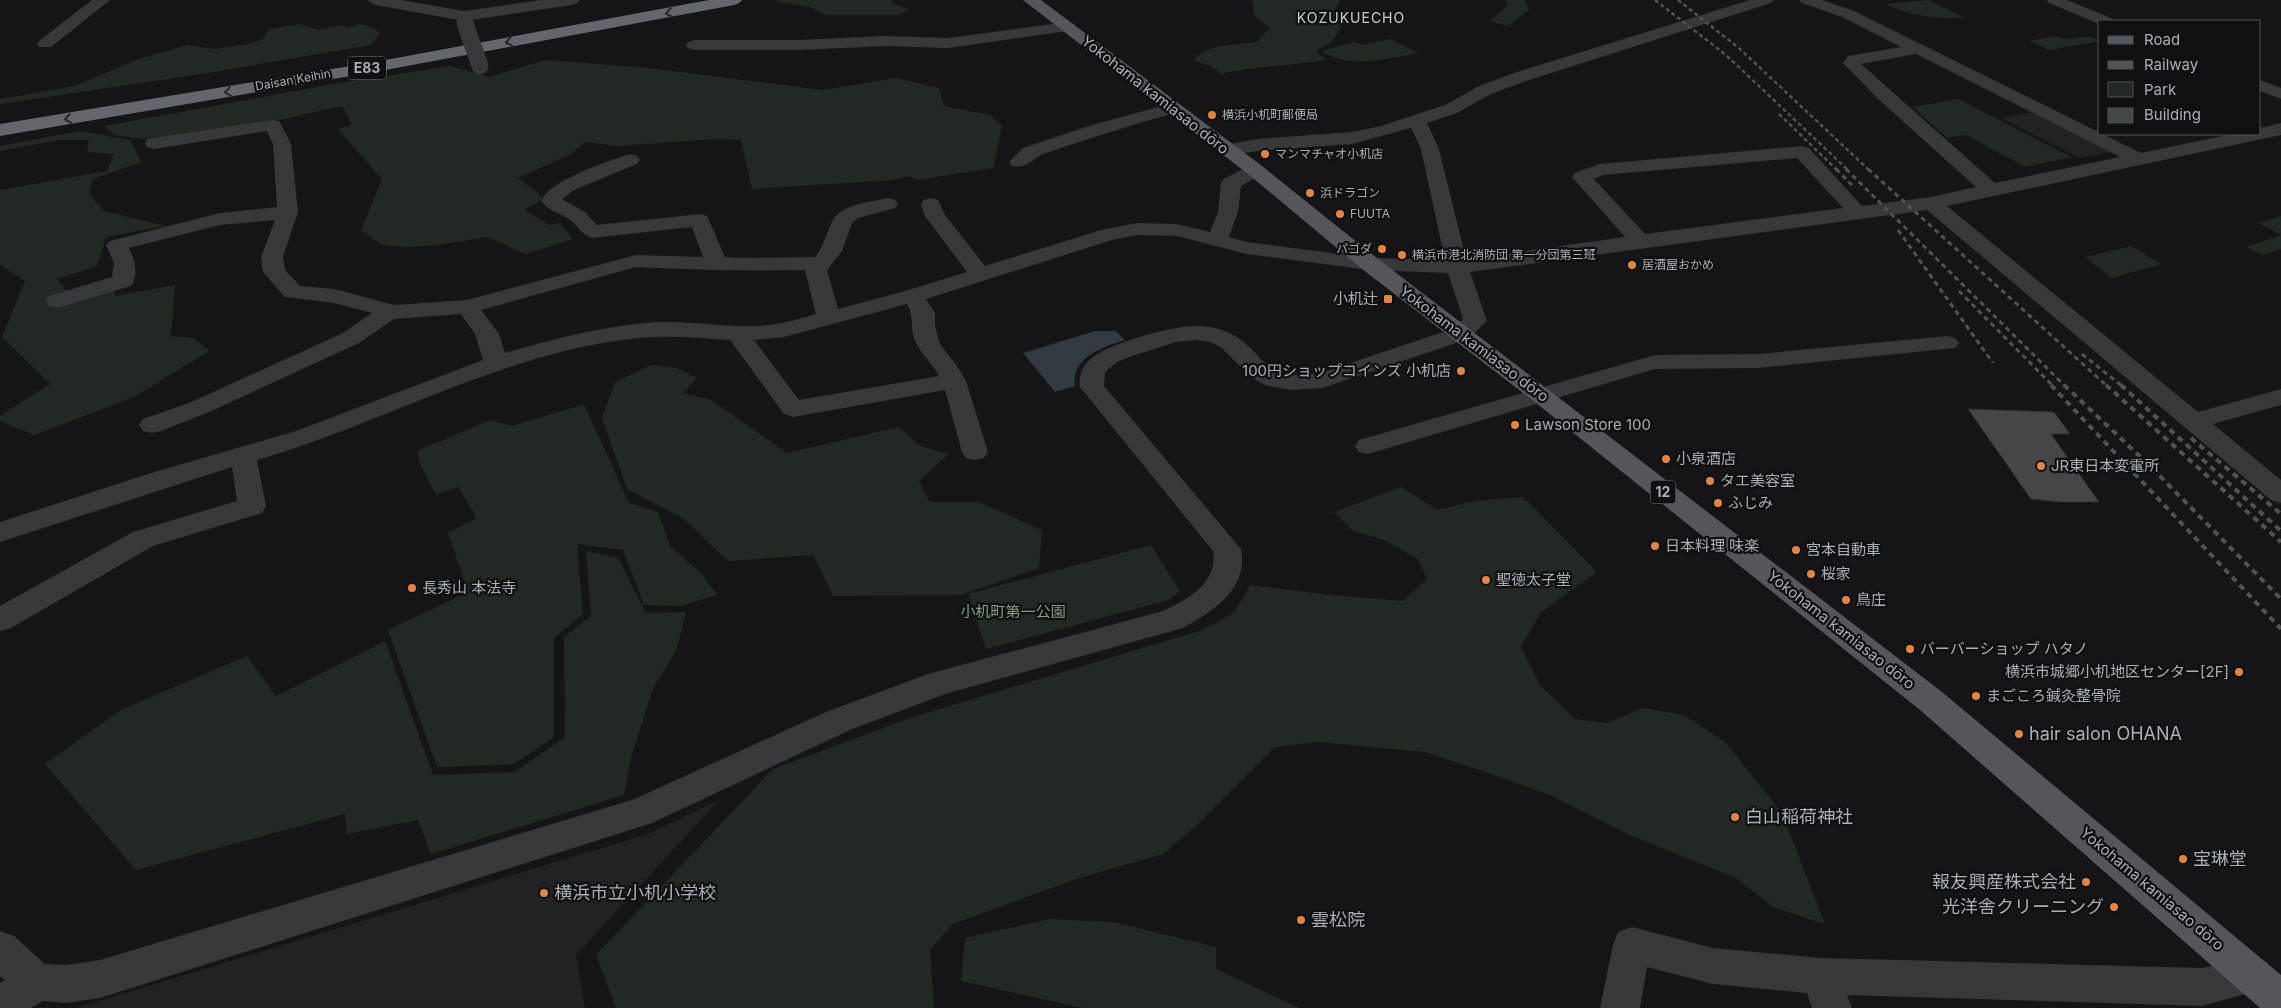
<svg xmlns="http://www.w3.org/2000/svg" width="2281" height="1008" font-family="Inter,'Noto Sans JP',sans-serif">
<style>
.built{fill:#212224}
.green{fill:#222922}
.water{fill:#2f3b3f}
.building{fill:#44474a;stroke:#2f3033}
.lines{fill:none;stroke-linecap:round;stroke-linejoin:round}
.minor{fill:#36383b;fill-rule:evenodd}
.major{fill:#53565a;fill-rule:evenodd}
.highway{fill:#63676c;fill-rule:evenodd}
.rail-far2{stroke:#505356;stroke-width:2.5;stroke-dasharray:4 3;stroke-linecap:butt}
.rail-far1{stroke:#505356;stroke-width:3;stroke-dasharray:5 4;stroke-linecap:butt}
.rail{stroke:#505356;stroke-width:4;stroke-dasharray:6 5;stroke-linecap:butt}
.minor-bridge{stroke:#36383b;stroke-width:17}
.oneway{stroke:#252628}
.poi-dot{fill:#e38541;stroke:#101012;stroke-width:2}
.labels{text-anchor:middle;stroke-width:4.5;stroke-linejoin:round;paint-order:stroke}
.far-street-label{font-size:12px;fill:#a8b0b6;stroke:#101012}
.far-poi-label{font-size:12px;fill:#a8b0b6;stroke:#101012;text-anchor:start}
.far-neighbourhood-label{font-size:14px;letter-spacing:1px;fill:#c9cdd2;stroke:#101012}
.shield{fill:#101012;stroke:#7a8085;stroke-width:1}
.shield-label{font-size:14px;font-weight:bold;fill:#a8b0b6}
.street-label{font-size:15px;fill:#a8b0b6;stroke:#101012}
.poi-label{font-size:15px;fill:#a8b0b6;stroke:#101012;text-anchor:start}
.park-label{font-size:15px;fill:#869f81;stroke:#101012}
.near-poi-label{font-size:18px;fill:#a8b0b6;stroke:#101012;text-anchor:start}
</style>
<rect width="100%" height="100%" fill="#151517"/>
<!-- built -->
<g class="built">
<polygon points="2033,112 2113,151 2080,158 2001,118"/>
<polygon points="719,800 576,955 585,1008 76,1008 648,834"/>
</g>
<!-- green -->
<g class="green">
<polygon points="782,0 890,0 896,5 909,9 899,15 826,15 809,7 775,1"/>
<path d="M1252,0H1341L1334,11L1342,26L1332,42L1316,51L1325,60C1290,66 1255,66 1221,74L1210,66L1193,60C1211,42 1233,46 1257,42L1270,28L1255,17Z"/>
<polygon points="1505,0 1525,0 1529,10 1508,26 1490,21 1509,4"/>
<path d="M1928,0L1965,18C1932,18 1914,17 1884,4Z"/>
<polygon points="300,24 318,30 341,25 347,28 360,24 374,28 380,33 371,45 208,73 0,104 0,99 74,86 139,59 188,45 215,49 248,44 262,39 270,29"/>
<path d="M2056,36C2074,44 2083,31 2100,41L2049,50L2029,41Z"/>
<path d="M1390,39L1418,53C1387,59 1349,69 1321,51L1354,42L1363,45Z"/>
<polygon points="546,60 649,68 823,90 896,78 939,88 944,106 990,115 1002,126 993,168 918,180 907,176 893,180 752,189 741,140 716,139 616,146 585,142 571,154 518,178 537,192 543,200 524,210 550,225 560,223 573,239 526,254 487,237 438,245 404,247 381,245 361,230 382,179 338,129 352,125 342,106 284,119 180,135 142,139 115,135 104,126 339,83 451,66 489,77"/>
<polygon points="1958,99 2072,157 2025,167 1966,135 1947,138 1913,107"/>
<polygon points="80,131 130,140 142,162 93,179 89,194 104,211 165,226 106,237 97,266 57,279 74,301 114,290 116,296 175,285 171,336 194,338 209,351 134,397 34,435 0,421 0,416 50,384 2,337 25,281 0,265 0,190 107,171 114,154 87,152 89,140 58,140 0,151 0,146"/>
<polygon points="2281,216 2281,249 2263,255 2246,247 2281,235 2259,223"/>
<polygon points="2131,246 2162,264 2112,278 2085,257"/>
<polygon points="652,365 677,368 697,378 683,393 711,400 787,453 899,427 920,446 948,454 919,481 930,502 979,502 1042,530 1039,568 960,595 833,596 813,555 728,561 684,519 627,489 602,418 615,382"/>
<polygon points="584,404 629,503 658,512 670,546 702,574 717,595 681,606 644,605 623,550 577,544 583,614 554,638 554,737 514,764 437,767 388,630 468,592 448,533 477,518 458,487 436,495 421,466 417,451 490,420 512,426"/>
<path d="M1401,487L1437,510L1475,501L1523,497L1597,572L1541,612L1521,647L1540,685L1575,719L1607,723L1643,708L1684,715L1725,742L1782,813L1825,924L1773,907L1736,878L1632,836L1550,795L1486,772L1425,752L1317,742L1275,747L1200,822L1163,854L1076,879L953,924L930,950L934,1008H616L596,955L773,769L907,719L1199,631C1230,617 1235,616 1250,585L1331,595L1403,601L1427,579L1418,559L1384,540L1353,531L1334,512Z"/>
<polygon points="1151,545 1180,591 1168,600 986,649 968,594"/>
<polygon points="586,551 618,558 646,613 686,612 676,651 653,688 631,758 624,795 431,854 418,820 347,834 345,814 136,870 45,764 121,710 247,656 276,696 385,641 433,775 515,772 565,737 564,637 591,616"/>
<polygon points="1049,919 1113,922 1216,947 1216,969 1299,1008 1083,1008 961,981 965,938"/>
</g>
<!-- water -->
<path class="water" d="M1095,331H1116L1125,340C1103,347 1071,357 1075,386L1055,392L1023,353Z"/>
<!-- building -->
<polygon class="building" points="1968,409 2054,412 2070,434 2051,434 2099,502 2060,502 2031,499"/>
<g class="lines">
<!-- minor -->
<g class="minor">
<polygon points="92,0 110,0 51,47 39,47 37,44 39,41"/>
<polygon points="368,0 401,0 464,11 541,0 580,0 577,3 572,5 464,21 376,5 371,3"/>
<path d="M1750,0H1774L1771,3L1529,80L1491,94L1457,113L1427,123L1439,149L1466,259L1625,237L1572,177L1575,173L1599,164L1802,146L1809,148L1862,206L1931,197L1976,187L1876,97L1843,63L1848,56L1901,47L1842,17L1802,3L1799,0H1822L1854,11L2141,153L2232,134H2260V128L2281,123V135L1947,206L2198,412L2281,389V405L2213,424L2281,480V503L2271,500L1927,210L1470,272L1487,321L1468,339L1322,388L1290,390L1265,385L1251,377L1222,348L1211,342L1197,340L1176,342L1129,357L1117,362L1105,372L1104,386L1241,549C1249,588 1213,612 1183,628L945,694L850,730L652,823L100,998L67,1003L43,1001L31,1008H0V983L5,980L0,976V931L14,936L45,964L67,965L100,960L632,800L826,712L928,674L1163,611C1188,599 1218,583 1213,551L1080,387C1078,375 1083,365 1093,357C1111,343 1174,325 1197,326C1207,326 1218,328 1227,332C1257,344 1262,376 1299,375C1321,375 1341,366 1362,359C1392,349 1422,339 1452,329L1463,319L1448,273L1370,270L1246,254L1177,236L1137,235L1112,240L926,299L935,313V326L940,344L957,366L966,381L988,452L984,458L975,460L966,458L962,452L945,390L793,417L784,414L730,340C699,338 669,335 639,338C506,351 384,423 257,460L266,506L262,513L153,546L11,628L0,631V606L133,532L237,501L232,467L0,542V522L151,473L296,431L483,360L475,334L461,314L394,319L359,343L207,413L161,431L152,433L143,431L139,425L143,419L189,403L343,333L372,313L334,303L285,297L263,272L261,257L275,220L220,225L129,248C135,260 139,274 131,286L57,308L49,306L46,301L49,296L112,277L114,263L106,245L110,241L220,213L277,207L273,144L267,131L154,149L147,147L145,143L147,139L273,120L279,121L291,144L298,212L283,257L285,270L300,286L335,289L394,305L467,300L636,255L703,257L692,227L592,238C581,235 579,226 570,220C561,213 548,211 542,202C542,183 613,159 630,154L637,156L640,160L637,164L574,190L562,199L585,212L597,225L700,214L707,216L725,257L740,258L815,257C824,246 826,234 832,222C840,204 871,202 888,198L895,200L898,204L895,208L858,218L852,223L842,251L827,270L838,309L905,291L967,272L925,216L921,204L924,200L931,198L938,200L945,215L985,266L1101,230L1137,223L1177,224L1210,232L1218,212L1221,183L1224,179L1248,166L1255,164L1262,166L1265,170L1262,174L1241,186L1238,212L1229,237L1247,242L1370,258L1445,260L1421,149L1411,128L1352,144L1257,151L1227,156L1220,154L1218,150L1220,146L1257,139L1352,132L1381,126L1445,105L1479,86L1517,72ZM1916,54L2120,157L1995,183L1861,64ZM1797,158L1843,208L1645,234L1594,179L1603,175ZM636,267C693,270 748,271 805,270L816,314C797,320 777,325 757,326C724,327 691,321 658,322C606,325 554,339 505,353L499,334L481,310ZM907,304C915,317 909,330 916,343C922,355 933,364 939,376L799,400L754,340L784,337Z"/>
<polygon points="2046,0 2067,0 2111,18 2113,21 2100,21 2099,24 2049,3"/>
<polygon points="1068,22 1074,24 1076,27 1074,30 948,48 885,46 799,50 694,50 688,48 686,45 688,42 694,40 799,40 885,36 948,38"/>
<polygon points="2260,80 2281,88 2281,99 2260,91"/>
<path d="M1173,103L1179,104L1182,108L1179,112C1134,124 1090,138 1046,153C1033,157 1027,170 1012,166L1009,162L1023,148L1092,125Z"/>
<polygon points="1947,336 1955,338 1959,343 1955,348 1758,368 1655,369 1368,454 1359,452 1355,446 1359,440 1655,355 1758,354"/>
<polygon points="1632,927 1713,948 1821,958 2202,968 2253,957 2267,962 2272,975 2267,988 2202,1006 1847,995 1852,1008 1812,1008 1807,993 1713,984 1647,967 1640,1008 1600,1008 1613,945 1618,932"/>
</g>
<!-- major -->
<polygon class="major" points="1023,0 1041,0 1262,166 1378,259 1942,692 2281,975 2281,1008 2260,1008 1920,710 1531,399 1362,269 1248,174"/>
<!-- highway -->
<polygon class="highway" points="709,0 742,0 739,3 734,5 380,71 0,136 0,124 380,61"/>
<!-- rail-far2 -->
<g class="rail-far2">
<polyline points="1655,0 1726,55 1848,170"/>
<polyline points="1678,0 1740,49 1869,170"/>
<polyline points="1779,114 1837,170"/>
</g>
<!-- rail-far1 -->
<g class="rail-far1">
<polyline points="1836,169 1852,185"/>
<polyline points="1846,169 2065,386"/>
<polyline points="1868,169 2107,386"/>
<polyline points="1898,230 1993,363"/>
<polyline points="1959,291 2053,386"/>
<polyline points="2082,354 2122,386"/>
</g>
<!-- rail -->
<g class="rail">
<polyline points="2051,385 2281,629"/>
<polyline points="2064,385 2148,464 2281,599"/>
<polyline points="2106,385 2281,542"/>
<polyline points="2121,385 2281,531"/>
<polyline points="2191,438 2281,514"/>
</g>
<!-- minor-bridge -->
<polyline class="minor-bridge" points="465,23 480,66"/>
</g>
<!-- one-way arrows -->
<defs><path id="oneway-chevron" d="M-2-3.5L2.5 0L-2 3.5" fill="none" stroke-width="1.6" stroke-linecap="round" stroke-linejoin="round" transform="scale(1.25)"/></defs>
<g class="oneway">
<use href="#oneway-chevron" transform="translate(669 13) rotate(169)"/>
<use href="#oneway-chevron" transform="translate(509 42) rotate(170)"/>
<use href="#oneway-chevron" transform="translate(228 92) rotate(170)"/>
<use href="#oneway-chevron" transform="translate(68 119) rotate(171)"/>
</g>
<!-- markers -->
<g class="poi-dot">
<circle cx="1212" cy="115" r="5"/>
<circle cx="1265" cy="154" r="5"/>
<circle cx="1310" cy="193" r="5"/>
<circle cx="1340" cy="214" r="5"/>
<circle cx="1382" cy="249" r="5"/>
<circle cx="1402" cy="255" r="5"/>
<circle cx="1632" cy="265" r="5"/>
<rect x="1383" y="294" width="10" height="10" rx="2.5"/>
<circle cx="1461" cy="371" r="5"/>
<circle cx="1515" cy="425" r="5"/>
<circle cx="1666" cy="459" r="5"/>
<circle cx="2041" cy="466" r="5"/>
<circle cx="1710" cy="481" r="5"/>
<circle cx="1718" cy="503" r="5"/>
<circle cx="1655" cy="546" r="5"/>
<circle cx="1796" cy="550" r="5"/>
<circle cx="1811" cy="574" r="5"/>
<circle cx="1486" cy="580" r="5"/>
<circle cx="412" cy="588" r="5"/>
<circle cx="1846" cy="600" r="5"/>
<circle cx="1910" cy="649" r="5"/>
<circle cx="2239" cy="672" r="5"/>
<circle cx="1976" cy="696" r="5"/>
<circle cx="2019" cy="734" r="5"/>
<circle cx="1735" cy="817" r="5"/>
<circle cx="2183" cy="859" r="5"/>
<circle cx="2086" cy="882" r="5"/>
<circle cx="544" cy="893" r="5"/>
<circle cx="2114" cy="907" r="5"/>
<circle cx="1301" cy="920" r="5"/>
</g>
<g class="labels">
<!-- far-street labels -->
<g class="far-street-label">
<text transform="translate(293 80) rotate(-10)" y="4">Daisan Keihin</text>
</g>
<!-- far-poi labels -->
<g class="far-poi-label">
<text x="1222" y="119">横浜小机町郵便局</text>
<text x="1275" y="158">マンマチャオ小机店</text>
<text x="1320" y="197">浜ドラゴン</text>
<text x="1350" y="218">FUUTA</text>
<text x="1372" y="253" text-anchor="end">パゴダ</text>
<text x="1412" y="259">横浜市港北消防団 第一分団第三班</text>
<text x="1642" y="269">居酒屋おかめ</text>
</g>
<!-- far-neighbourhood labels -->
<g class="far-neighbourhood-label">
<text x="1351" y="23">KOZUKUECHO</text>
</g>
<!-- shield labels -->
<g class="shield">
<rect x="348" y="56.5" width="38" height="23" rx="4"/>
<rect x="1650.5" y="480.5" width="25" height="23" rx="4"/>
</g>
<g class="shield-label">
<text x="367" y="73">E83</text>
<text x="1663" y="497">12</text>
</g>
<!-- street labels -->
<g class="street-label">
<text transform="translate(1155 95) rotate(38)" y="5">Yokohama kamiasao dōro</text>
<text transform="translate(1474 344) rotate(37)" y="5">Yokohama kamiasao dōro</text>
<text transform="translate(1841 630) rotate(38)" y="5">Yokohama kamiasao dōro</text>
<text transform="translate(2152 889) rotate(40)" y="5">Yokohama kamiasao dōro</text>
</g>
<!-- poi labels -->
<g class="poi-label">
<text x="1378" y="304" text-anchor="end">小机辻</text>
<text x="1451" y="376" text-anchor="end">100円ショップコインズ 小机店</text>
<text x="1525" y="430">Lawson Store 100</text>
<text x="1676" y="464">小泉酒店</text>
<text x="2051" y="471">JR東日本変電所</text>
<text x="1720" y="486">タエ美容室</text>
<text x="1728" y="508">ふじみ</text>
<text x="1665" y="551">日本料理 味楽</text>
<text x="1806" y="555">宮本自動車</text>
<text x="1821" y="579">桜家</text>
<text x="1496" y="585">聖徳太子堂</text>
<text x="422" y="593">長秀山 本法寺</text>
<text x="1856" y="605">鳥庄</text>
<text x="1920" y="654">バーバーショップ ハタノ</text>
<text x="2229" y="677" text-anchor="end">横浜市城郷小机地区センター[2F]</text>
<text x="1986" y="701">まごころ鍼灸整骨院</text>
</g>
<!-- park labels -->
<g class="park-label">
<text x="1013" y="617">小机町第一公園</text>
</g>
<!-- near-poi labels -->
<g class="near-poi-label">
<text x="2029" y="740">hair salon OHANA</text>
<text x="1745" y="823">白山稲荷神社</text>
<text x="2193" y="865">宝琳堂</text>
<text x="2076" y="888" text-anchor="end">報友興産株式会社</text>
<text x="554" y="899">横浜市立小机小学校</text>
<text x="2104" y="913" text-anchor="end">光洋舎クリーニング</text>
<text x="1311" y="926">雲松院</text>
</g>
</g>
<!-- legend -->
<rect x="2098" y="20" width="162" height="115" fill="#101012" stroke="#4d5054"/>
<rect x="2108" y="36" width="25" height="8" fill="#53565a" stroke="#4d5054"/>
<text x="2144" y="45" font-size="15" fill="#a8b0b6">Road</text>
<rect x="2108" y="61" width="25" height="8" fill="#505356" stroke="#4d5054"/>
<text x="2144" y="70" font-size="15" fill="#a8b0b6">Railway</text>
<rect x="2108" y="82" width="25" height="15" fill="#222922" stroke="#4d5054"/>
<text x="2144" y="95" font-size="15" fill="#a8b0b6">Park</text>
<rect x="2108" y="108" width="25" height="15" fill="#44474a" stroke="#4d5054"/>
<text x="2144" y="120" font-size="15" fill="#a8b0b6">Building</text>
</svg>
